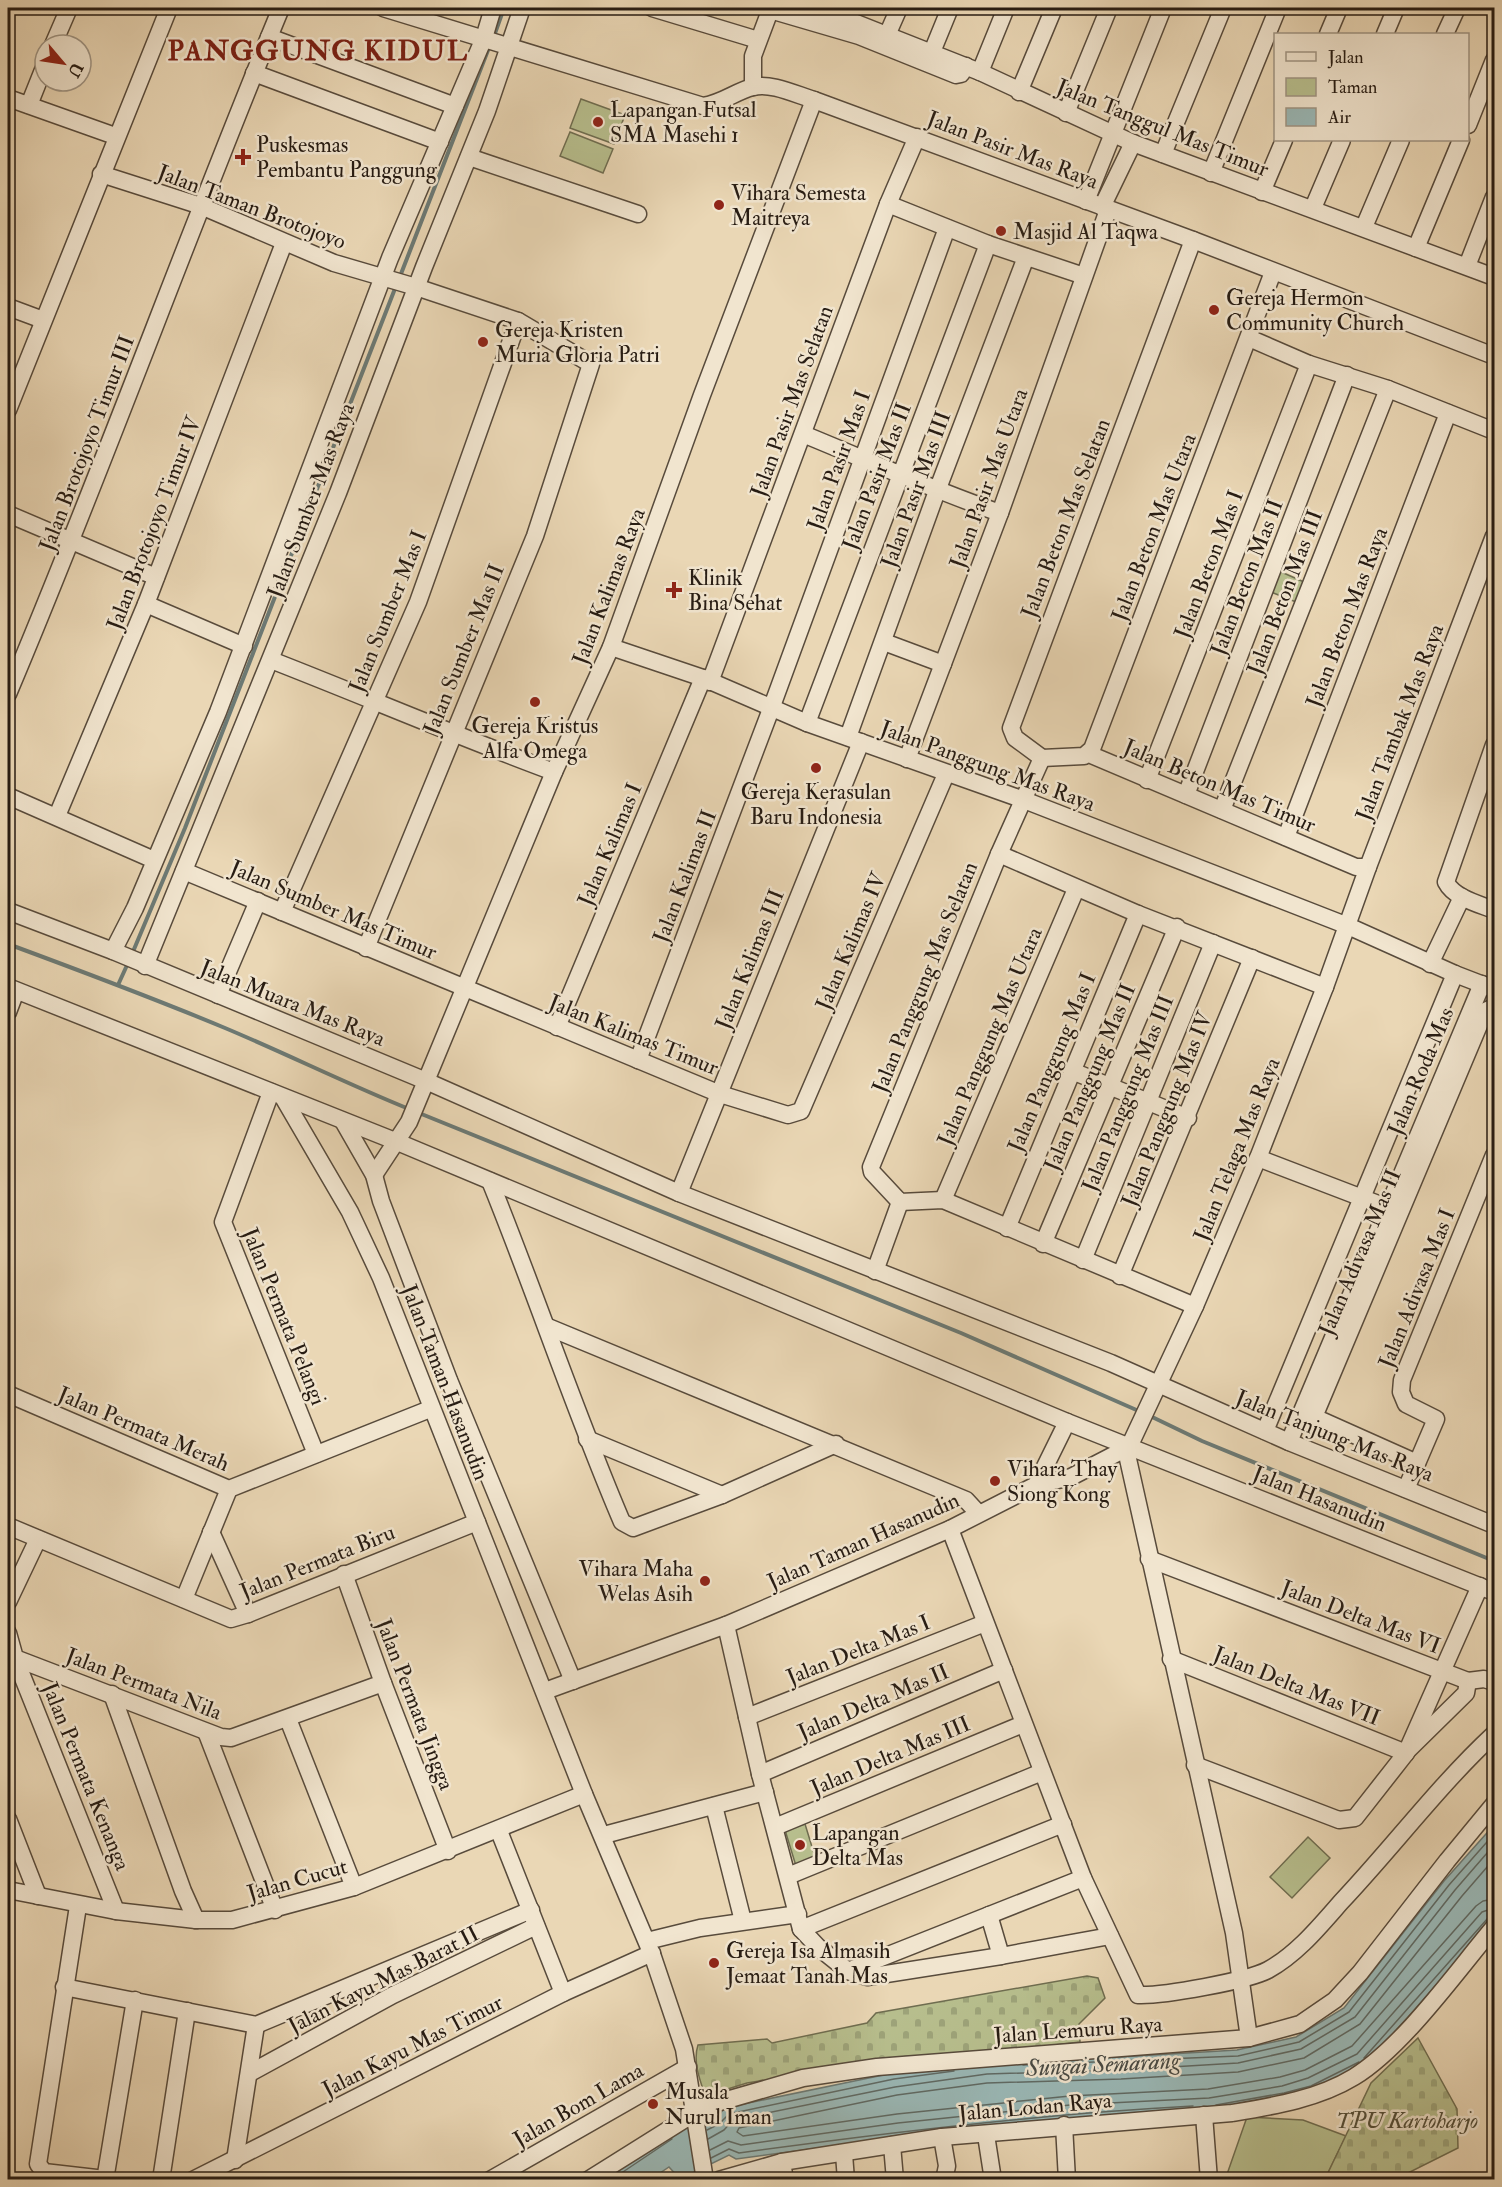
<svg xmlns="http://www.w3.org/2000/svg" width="1502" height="2187" font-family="'IM FELL Double Pica',serif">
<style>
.green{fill:#b7be8d;stroke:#6f6d50;stroke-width:1.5}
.cemetery{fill:url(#cemetery-stones);stroke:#6f6d50;stroke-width:1.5}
.water{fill:#9ab8b6;stroke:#6c7a75;stroke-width:1.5}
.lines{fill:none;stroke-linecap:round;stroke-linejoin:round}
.shore{stroke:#606a64;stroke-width:1.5}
.stream{stroke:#6c7a75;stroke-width:4}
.minor-casing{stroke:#584b3c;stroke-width:19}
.minor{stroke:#f1e5cf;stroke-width:16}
.poi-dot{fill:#8f2418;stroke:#f1e5cf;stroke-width:2}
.labels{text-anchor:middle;stroke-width:5;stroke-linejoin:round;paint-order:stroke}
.poi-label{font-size:22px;fill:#271c13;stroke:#f1e5cf;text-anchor:start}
.street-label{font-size:22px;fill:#271c13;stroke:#f1e5cf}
.park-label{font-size:22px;font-style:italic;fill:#524d38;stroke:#f1e5cf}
.water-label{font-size:24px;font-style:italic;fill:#4a4b44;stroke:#f1e5cf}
.district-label{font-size:28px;font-weight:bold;letter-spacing:1.5px;fill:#7a1f14;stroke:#f1e5cf}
</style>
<defs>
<pattern id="cemetery-stones" width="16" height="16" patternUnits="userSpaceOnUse" patternTransform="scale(1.5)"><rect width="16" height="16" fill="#b7be8d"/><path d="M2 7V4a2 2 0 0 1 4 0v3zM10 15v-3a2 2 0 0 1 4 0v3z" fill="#9da379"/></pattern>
</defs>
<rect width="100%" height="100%" fill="#ead7b5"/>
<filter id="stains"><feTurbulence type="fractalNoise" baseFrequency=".00333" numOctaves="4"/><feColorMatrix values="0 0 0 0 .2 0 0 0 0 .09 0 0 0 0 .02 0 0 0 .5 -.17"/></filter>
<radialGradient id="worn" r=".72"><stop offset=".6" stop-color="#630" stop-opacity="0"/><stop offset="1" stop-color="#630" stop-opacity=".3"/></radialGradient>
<!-- green -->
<g class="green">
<polygon points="581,99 625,115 614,144 570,128"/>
<polygon points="570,132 613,149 603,173 560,156"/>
<polygon points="1279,571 1304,582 1296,602 1271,592"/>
<polygon points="805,1824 816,1860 796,1866 785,1830"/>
<polygon points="1308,1837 1330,1858 1292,1898 1270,1877"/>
<polygon points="1247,2117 1303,2120 1346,2136 1325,2179 1225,2180"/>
</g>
<!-- cemetery -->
<g class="cemetery">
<path d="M1087,1976L1098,1978L1105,1998L1079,2024L1080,2042L798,2075L747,2083L718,2092H704C699,2078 693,2060 698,2045L767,2039L772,2043L867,2023L876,2013Z"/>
<polygon points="1418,2038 1457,2109 1458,2148 1396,2179 1325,2179 1371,2083"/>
</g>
<!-- water -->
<polygon class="water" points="1494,1825 1494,1919 1366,2065 1314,2091 1210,2112 900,2137 736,2159 729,2155 680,2179 669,2167 651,2179 600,2180 685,2123 695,2131 716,2120 724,2108 893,2073 986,2060 1120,2057 1237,2050 1296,2037 1344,2008 1444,1881"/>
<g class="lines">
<!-- shore -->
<g class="shore">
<polyline points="1494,1859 1462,1896 1360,2024 1304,2058 1238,2072 1121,2079 987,2083 897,2095 739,2128 737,2132 743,2136 897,2114 1070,2096 1208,2089 1280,2077 1305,2070 1352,2046 1476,1906 1483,1901 1494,1899"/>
<polyline points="1364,2058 1488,1918 1494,1915"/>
<polyline points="1023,2065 1238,2056 1299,2042 1349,2012 1449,1885 1494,1834"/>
<polyline points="1216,2105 1284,2093 1311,2086 1359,2062"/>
<polyline points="707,2130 719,2124 729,2114 894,2079 954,2071"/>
<polyline points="708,2139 724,2130 733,2120 895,2087 987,2074 1121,2070 1238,2063 1301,2049 1355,2017 1455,1890 1494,1845"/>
<polyline points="710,2150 728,2141 741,2145 898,2123 1070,2105 1209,2098 1282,2086 1308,2078 1357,2054 1482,1912 1494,1908"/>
<path d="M711,2158L729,2149L739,2153C890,2132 1041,2114 1193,2106"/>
<polyline points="611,2180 672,2139"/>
</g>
<!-- stream -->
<g class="stream">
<polyline points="494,36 504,8"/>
<polyline points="399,279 490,45"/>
<path d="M8,944C81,971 153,998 225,1028C287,1054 347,1084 409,1109"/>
<polyline points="132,954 185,828 396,286"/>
<polyline points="118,985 128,963"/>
<polyline points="419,1113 961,1333 1141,1412"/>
<polyline points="1148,1415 1202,1441 1494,1561"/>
</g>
<defs>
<g id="minor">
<path d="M383,8L703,106C723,103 736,91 753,87C771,82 797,95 814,100L1193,240L1494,356"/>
<polyline points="652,8 758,40"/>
<polyline points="818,8 980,72 1133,143 1494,277"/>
<polyline points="770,10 859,36 956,75 961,74 966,66"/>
<polyline points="888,33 899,8"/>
<polyline points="1328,34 1339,8"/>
<polyline points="1385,34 1396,8"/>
<polyline points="1445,34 1457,8"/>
<polyline points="269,37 455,106"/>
<polyline points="53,45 69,8"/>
<polyline points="932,52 950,8"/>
<polyline points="980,72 1006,8"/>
<polyline points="254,73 440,142"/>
<polyline points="753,87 753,56 771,8"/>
<polyline points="1019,92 1054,8"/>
<polyline points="8,98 115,136"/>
<polyline points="29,105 45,65"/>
<polyline points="1066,113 1109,8"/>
<polyline points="1468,125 1494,60"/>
<polyline points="1163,154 1223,8"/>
<polyline points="469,157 638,214"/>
<polyline points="1211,173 1278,8"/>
<polyline points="101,174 201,206 334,263 416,287 518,321 591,364 535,536 366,948"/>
<polyline points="1262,192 1284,140"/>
<polyline points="1086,201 1163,8"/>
<polyline points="888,204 988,244 1084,276"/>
<polyline points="1102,207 1133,143"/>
<polyline points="1313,208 1342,140"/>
<polyline points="1364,227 1401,140"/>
<polyline points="1193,240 1011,728 1015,738 1042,758 999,854 871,1167 872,1172 900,1202 943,1200 1195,1306"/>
<polyline points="1416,248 1461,140"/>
<polyline points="1467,266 1494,197"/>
<polyline points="8,307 43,320"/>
<polyline points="1249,338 1309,364 1388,389 1494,431"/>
<polyline points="8,410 169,8"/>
<path d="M803,434C869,461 933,490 1000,513"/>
<polyline points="8,514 156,577"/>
<polyline points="146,604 244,646"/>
<polyline points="884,642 943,664"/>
<polyline points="611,647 703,678 807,723 1024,800 1348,926 1455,974 1494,989"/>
<path d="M271,660C366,697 459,737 554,772"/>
<polyline points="710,682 888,204 917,137"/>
<path d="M8,694C104,467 187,235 281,8"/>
<polyline points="807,723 988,244"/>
<polyline points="848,737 937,491 1026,257"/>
<path d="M1494,745L1446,882C1454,898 1479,904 1494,910"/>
<polyline points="1089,754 1356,867 1368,867"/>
<polyline points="1042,758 1084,756 1092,749 1273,272"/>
<polyline points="907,759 1000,513 1108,210"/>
<polyline points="1147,780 1309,364"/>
<polyline points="1186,795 1347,375"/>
<polyline points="8,796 154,860"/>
<polyline points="1222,810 1388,389"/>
<polyline points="57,816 146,604 284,243"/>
<polyline points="1286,837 1448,413"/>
<polyline points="999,854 1138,914 1325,987"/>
<polyline points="184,871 720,1094 788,1115 801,1111 946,774"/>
<polyline points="8,911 113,951 426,1081 679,1193 1111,1363 1289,1442 1494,1525"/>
<polyline points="282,912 418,602 518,321"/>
<polyline points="113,951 135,908 218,712 390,258 484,38 493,8"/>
<polyline points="1430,964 1462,897"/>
<polyline points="145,966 338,493 424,267 487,111 522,8"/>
<polyline points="8,987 395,1141 1067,1422 1494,1592"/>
<polyline points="218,995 258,901"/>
<polyline points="8,1012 16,991"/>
<polyline points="557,1027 703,678"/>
<polyline points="638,1060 771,709 947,228"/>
<polyline points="1072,1071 1188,1118"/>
<polyline points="271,1092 223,1222 316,1454"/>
<polyline points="284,1099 350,1212 381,1278 584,1794 653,1957 684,2049 705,2180"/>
<polyline points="343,1121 374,1175 381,1201 449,1380 573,1681"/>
<polyline points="1258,1158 1386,1207"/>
<polyline points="374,1175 409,1122 554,772 611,647 702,395 814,100"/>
<path d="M490,1181C536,1294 574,1410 622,1522L633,1528L722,1495L836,1444"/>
<polyline points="679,1193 861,742"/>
<polyline points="943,1200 1076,889"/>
<polyline points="1007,1228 1138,914"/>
<polyline points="1043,1244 1177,927"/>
<polyline points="1083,1260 1213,943"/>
<polyline points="875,1271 900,1202"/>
<polyline points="1120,1276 1252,958"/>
<polyline points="548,1327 966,1500 978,1513"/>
<polyline points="8,1394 229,1489 430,1409"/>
<polyline points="1265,1431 1455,974"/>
<polyline points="587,1439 722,1495"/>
<polyline points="1289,1442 1482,984"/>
<polyline points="1417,1463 1314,1417 1485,1011 1494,1007"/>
<polyline points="1036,1485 1071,1477 1129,1447"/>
<polyline points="1406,1489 1436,1419 1406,1404 1401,1392 1402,1380 1494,1155"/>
<polyline points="8,1526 231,1619 248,1614 477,1522"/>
<path d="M950,1529L1083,1878L1138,1995C1163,1996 1247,1981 1268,1970C1297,1954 1319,1927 1341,1902C1393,1847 1439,1785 1494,1734"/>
<polyline points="211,1532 248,1614"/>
<polyline points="1149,1559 1468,1681 1466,1693 1407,1751"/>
<polyline points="344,1574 383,1683 448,1851"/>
<polyline points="184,1599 229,1489"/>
<polyline points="8,1602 38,1539"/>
<polyline points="726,1625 760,1774 801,1929 818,1947 848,1971 1083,1878"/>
<polyline points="8,1633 15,1658 221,1737 231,1738 383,1683"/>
<polyline points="15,1658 116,1911"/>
<polyline points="1171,1659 1406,1753"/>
<polyline points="1468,1681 1484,1679 1494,1682"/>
<polyline points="545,1691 726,1625 950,1529 1036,1485 1067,1422"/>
<polyline points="112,1694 183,1891 196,1920"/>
<polyline points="747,1717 985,1623"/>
<polyline points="288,1719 354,1887"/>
<polyline points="207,1734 275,1910"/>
<polyline points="1195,1765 1339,1820 1355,1818 1406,1753 1480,1586"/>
<polyline points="760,1774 1004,1670"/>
<polyline points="714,1806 743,1921"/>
<polyline points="8,1819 38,1896"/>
<polyline points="775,1827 1023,1724"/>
<polyline points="499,1831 563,1993"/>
<polyline points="604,1835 765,1792"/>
<polyline points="788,1876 1042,1772"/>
<polyline points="8,1890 116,1911 196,1920 232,1920 354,1887 584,1794"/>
<polyline points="78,1906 38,2164 44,2172 105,2179"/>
<polyline points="801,1929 1063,1824"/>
<polyline points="647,1941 700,1928 798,1914"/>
<polyline points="1001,1956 1110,1936"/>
<polyline points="848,1971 867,1977 1001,1956 989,1915"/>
<polyline points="64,1987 256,2025"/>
<polyline points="256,2025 531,1910"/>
<polyline points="1249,2038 1234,1933 1128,1459 1129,1447 1195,1306 1258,1158 1325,987 1368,867 1494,536"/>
<polyline points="250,2073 393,1995 536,1926"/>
<polyline points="1204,2115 1209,2180"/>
<polyline points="1064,2125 1067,2180"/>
<polyline points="986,2135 993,2180"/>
<polyline points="942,2137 947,2166 944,2180"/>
<polyline points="892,2145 895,2180"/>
<polyline points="844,2154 846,2180"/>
<polyline points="235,2160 256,2025"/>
<polyline points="782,2162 785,2180"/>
<polyline points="105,2180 135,2000"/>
<polyline points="161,2180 187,2011"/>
<polyline points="193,2180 563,1993 652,1953"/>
<polyline points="490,2180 688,2067"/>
<polyline points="588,2180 706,2106 803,2078 877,2067 1249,2038 1300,2024 1335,2000 1360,1973 1447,1861 1494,1804"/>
<path d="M719,2180L782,2162L942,2137L1232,2113C1274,2106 1318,2099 1354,2077C1403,2047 1456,1972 1494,1927"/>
</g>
</defs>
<!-- minor casing -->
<use href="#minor" class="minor-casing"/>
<!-- minor -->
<use href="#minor" class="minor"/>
</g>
<!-- markers -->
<g class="poi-dot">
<circle cx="598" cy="122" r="6"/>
<path d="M240 148h6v6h6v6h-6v6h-6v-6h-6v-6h6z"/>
<circle cx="719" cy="205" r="6"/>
<circle cx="1001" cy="231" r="6"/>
<circle cx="1214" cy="310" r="6"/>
<circle cx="483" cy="342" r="6"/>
<path d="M671 581h6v6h6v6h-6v6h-6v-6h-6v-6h6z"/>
<circle cx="535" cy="702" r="6"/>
<circle cx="816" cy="768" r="6"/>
<circle cx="995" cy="1481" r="6"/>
<circle cx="705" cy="1581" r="6"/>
<circle cx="800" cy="1845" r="6"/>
<circle cx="714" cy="1963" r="6"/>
<circle cx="653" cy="2104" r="6"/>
</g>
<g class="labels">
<!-- poi labels -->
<g class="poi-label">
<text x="610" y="117">Lapangan Futsal<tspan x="610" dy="25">SMA Masehi 1</tspan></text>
<text x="256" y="152">Puskesmas<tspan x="256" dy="25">Pembantu Panggung</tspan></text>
<text x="731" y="200">Vihara Semesta<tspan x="731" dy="25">Maitreya</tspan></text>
<text x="1013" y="239">Masjid Al Taqwa</text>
<text x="1226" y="305">Gereja Hermon<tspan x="1226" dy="25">Community Church</tspan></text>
<text x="495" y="337">Gereja Kristen<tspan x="495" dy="25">Muria Gloria Patri</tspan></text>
<text x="688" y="585">Klinik<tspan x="688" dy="25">Bina Sehat</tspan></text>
<text x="535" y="733" text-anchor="middle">Gereja Kristus<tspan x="535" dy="25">Alfa Omega</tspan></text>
<text x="816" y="799" text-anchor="middle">Gereja Kerasulan<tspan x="816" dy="25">Baru Indonesia</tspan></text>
<text x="1007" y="1476">Vihara Thay<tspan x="1007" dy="25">Siong Kong</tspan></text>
<text x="693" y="1576" text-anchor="end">Vihara Maha<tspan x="693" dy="25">Welas Asih</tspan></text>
<text x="812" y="1840">Lapangan<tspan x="812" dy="25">Delta Mas</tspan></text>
<text x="726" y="1958">Gereja Isa Almasih<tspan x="726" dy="25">Jemaat Tanah Mas</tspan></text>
<text x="665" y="2099">Musala<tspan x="665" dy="25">Nurul Iman</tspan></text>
</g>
<!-- street labels -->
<g class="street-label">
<text transform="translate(1163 127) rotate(22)" y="8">Jalan Tanggul Mas Timur</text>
<text transform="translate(1013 149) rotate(21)" y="8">Jalan Pasir Mas Raya</text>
<text transform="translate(252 206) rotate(21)" y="8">Jalan Taman Brotojoyo</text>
<text transform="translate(791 401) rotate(-70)" y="8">Jalan Pasir Mas Selatan</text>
<text transform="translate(86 443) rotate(-69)" y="8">Jalan Brotojoyo Timur III</text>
<text transform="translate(838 460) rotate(-70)" y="8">Jalan Pasir Mas I</text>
<text transform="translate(876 476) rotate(-69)" y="8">Jalan Pasir Mas II</text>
<text transform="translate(988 478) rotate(-70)" y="8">Jalan Pasir Mas Utara</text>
<text transform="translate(915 489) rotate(-70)" y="8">Jalan Pasir Mas III</text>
<text transform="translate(310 500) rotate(-69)" y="8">Jalan Sumber Mas Raya</text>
<text transform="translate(1065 518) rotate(-69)" y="8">Jalan Beton Mas Selatan</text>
<text transform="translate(153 523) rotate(-69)" y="8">Jalan Brotojoyo Timur IV</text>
<text transform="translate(1153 527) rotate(-69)" y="8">Jalan Beton Mas Utara</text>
<text transform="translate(1208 564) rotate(-69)" y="8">Jalan Beton Mas I</text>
<text transform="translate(1246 577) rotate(-69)" y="8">Jalan Beton Mas II</text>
<text transform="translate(608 586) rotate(-69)" y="8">Jalan Kalimas Raya</text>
<text transform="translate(1284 592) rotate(-69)" y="8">Jalan Beton Mas III</text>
<text transform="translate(387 611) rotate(-68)" y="8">Jalan Sumber Mas I</text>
<text transform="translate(1346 617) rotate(-69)" y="8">Jalan Beton Mas Raya</text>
<text transform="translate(463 649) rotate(-68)" y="8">Jalan Sumber Mas II</text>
<text transform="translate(1399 722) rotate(-69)" y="8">Jalan Tambak Mas Raya</text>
<text transform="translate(988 765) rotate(20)" y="8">Jalan Panggung Mas Raya</text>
<text transform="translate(1220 785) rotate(23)" y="8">Jalan Beton Mas Timur</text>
<text transform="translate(609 844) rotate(-67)" y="8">Jalan Kalimas I</text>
<text transform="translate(684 876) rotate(-69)" y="8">Jalan Kalimas II</text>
<text transform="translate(334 909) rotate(23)" y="8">Jalan Sumber Mas Timur</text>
<text transform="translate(850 941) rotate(-67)" y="8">Jalan Kalimas IV</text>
<text transform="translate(749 959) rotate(-68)" y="8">Jalan Kalimas III</text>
<text transform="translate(924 977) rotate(-68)" y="8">Jalan Panggung Mas Selatan</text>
<text transform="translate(293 1002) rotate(22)" y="8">Jalan Muara Mas Raya</text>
<text transform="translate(634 1034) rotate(22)" y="8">Jalan Kalimas Timur</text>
<text transform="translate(989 1036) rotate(-67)" y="8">Jalan Panggung Mas Utara</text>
<text transform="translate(1051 1062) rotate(-67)" y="8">Jalan Panggung Mas I</text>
<text transform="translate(1420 1071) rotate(-67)" y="8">Jalan Roda Mas</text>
<text transform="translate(1089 1077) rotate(-67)" y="8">Jalan Panggung Mas II</text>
<text transform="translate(1127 1093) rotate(-68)" y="8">Jalan Panggung Mas III</text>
<text transform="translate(1166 1109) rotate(-68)" y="8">Jalan Panggung Mas IV</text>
<text transform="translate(1236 1149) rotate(-68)" y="8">Jalan Telaga Mas Raya</text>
<text transform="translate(1359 1252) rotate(-67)" y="8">Jalan Adivasa Mas II</text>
<text transform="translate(1416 1288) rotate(-68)" y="8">Jalan Adivasa Mas I</text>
<text transform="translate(285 1316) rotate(68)" y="8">Jalan Permata Pelangi</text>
<text transform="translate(446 1382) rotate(69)" y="8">Jalan Taman Hasanudin</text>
<text transform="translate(144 1428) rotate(23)" y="8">Jalan Permata Merah</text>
<text transform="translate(1335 1435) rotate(22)" y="8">Jalan Tanjung Mas Raya</text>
<text transform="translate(1320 1498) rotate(22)" y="8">Jalan Hasanudin</text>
<text transform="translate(863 1540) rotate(-24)" y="8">Jalan Taman Hasanudin</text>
<text transform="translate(317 1561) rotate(-22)" y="8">Jalan Permata Biru</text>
<text transform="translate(1361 1616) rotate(21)" y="8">Jalan Delta Mas VI</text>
<text transform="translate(858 1649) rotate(-22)" y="8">Jalan Delta Mas I</text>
<text transform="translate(144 1683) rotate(21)" y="8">Jalan Permata Nila</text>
<text transform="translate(1297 1685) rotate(22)" y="8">Jalan Delta Mas VII</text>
<text transform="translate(873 1701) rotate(-23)" y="8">Jalan Delta Mas II</text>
<text transform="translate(416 1704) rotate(69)" y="8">Jalan Permata Jingga</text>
<text transform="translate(890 1755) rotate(-23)" y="8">Jalan Delta Mas III</text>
<text transform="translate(87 1776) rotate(68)" y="8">Jalan Permata Kenanga</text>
<text transform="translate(297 1879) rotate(-16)" y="8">Jalan Cucut</text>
<text transform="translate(383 1979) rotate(-27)" y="8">Jalan Kayu Mas Barat II</text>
<text transform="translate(1078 2029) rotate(-4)" y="8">Jalan Lemuru Raya</text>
<text transform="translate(412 2045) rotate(-27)" y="8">Jalan Kayu Mas Timur</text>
<text transform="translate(578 2104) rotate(-30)" y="8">Jalan Bom Lama</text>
<text transform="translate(1035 2106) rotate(-5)" y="8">Jalan Lodan Raya</text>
</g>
<!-- park labels -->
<g class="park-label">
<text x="1407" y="2128">TPU Kartoharjo</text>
</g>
<!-- water labels -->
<g class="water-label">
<text transform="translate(1103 2064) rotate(-3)" y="8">Sungai Semarang</text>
</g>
<!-- district labels -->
<g class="district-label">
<text x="318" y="60">PANGGUNG KIDUL</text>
</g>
</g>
<!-- margin -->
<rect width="1502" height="2187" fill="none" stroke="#ead7b5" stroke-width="30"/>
<rect x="9" y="9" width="1484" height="2169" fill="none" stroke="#271c13" stroke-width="3"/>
<rect x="15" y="15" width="1472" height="2157" fill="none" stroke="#271c13" stroke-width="1.5"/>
<!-- legend -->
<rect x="1274" y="33" width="195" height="108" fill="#f1e5cf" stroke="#a09584" stroke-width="1.5"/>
<rect x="1286" y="52" width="30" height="9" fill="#f1e5cf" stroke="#a09584" stroke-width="1.5"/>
<text x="1328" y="63" font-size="18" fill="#271c13">Jalan</text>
<rect x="1286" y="78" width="30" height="18" fill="#b7be8d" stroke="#a09584" stroke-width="1.5"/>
<text x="1328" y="93" font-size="18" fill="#271c13">Taman</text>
<rect x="1286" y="108" width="30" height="18" fill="#9ab8b6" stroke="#a09584" stroke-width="1.5"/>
<text x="1328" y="123" font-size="18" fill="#271c13">Air</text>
<!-- north arrow -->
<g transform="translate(63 63) rotate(119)"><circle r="28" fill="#f1e5cf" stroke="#a09584" stroke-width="1.5"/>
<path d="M0-4.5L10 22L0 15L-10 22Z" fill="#8f2418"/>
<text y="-9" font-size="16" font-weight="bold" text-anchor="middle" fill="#271c13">U</text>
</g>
<rect width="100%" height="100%" filter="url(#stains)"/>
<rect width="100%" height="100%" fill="url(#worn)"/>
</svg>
